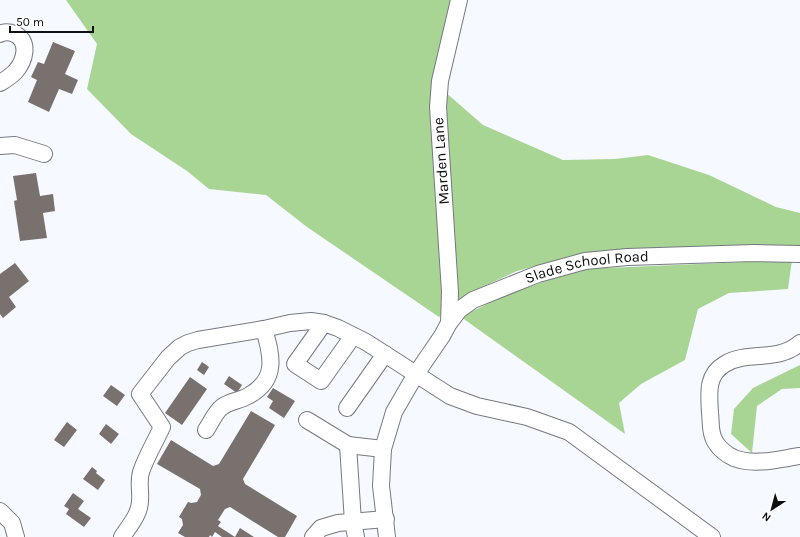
<svg xmlns="http://www.w3.org/2000/svg" width="800" height="537" font-family="Karla,sans-serif">
<style>
.forest{fill:#a9d594}
.building{fill:#79716e}
.lines{fill:none;stroke-linecap:round;stroke-linejoin:round}
.minor-casing{stroke:#767980;stroke-width:18}
.minor{stroke:#fff;stroke-width:16}
.labels{text-anchor:middle;stroke-width:3;stroke-linejoin:round;paint-order:stroke}
.street-label{font-size:15px;fill:#0e0f11;stroke:#fff}
</style>
<rect width="100%" height="100%" fill="#f6f9ff"/>
<!-- forest -->
<g class="forest">
<polygon points="66,0 454,0 436,84 483,125 563,160 615,159 648,155 709,175 776,207 800,213 800,247 575,256 517,271 467,294 439,317 307,227 266,195 209,189 187,171 131,134 87,89 97,44"/>
<polygon points="792,260 788,289 729,293 698,309 685,360 641,384 619,403 625,434 461,317 505,295 581,269"/>
<polygon points="800,365 800,388 782,389 757,406 752,453 731,434 734,409 753,388"/>
</g>
<!-- building -->
<g class="building">
<polygon points="53,42 75,51 65,74 78,80 72,94 59,89 49,112 28,102 37,80 31,77 38,62 44,64"/>
<polygon points="36,173 40,196 53,194 55,211 43,213 47,238 20,241 14,201 17,200 13,176"/>
<polygon points="15,263 29,281 9,297 16,307 3,318 0,314 0,274"/>
<polygon points="202,362 209,367 204,375 197,370"/>
<polygon points="229,376 242,385 237,393 224,384"/>
<polygon points="190,377 207,389 182,425 165,413"/>
<polygon points="111,385 125,395 117,406 103,396"/>
<polygon points="273,388 295,401 284,418 269,408 273,401 267,397"/>
<polygon points="251,411 275,425 243,479 245,484 297,516 285,537 278,537 230,507 225,509 218,520 221,522 218,526 235,537 240,528 254,537 222,537 215,532 212,537 210,535 209,537 185,537 178,533 183,525 182,519 179,517 188,502 191,503 197,502 201,495 200,489 157,464 171,440 213,466 219,464"/>
<polygon points="67,422 77,430 64,447 54,440"/>
<polygon points="106,424 119,434 111,444 99,434"/>
<polygon points="92,467 97,471 96,473 105,480 98,490 83,479"/>
<polygon points="73,493 84,501 78,509 91,518 84,527 66,514 69,509 64,506"/>
</g>
<g class="lines">
<defs>
<g id="minor">
<path d="M0,34C5,31 10,32 15,34C30,42 25,61 15,72C11,76 5,80 0,83"/>
<polyline points="0,146 15,145 44,154"/>
<polyline points="324,323 295,364 321,381 353,336"/>
<polyline points="449,323 450,292 438,107 440,81 459,0"/>
<path d="M800,343C777,363 748,350 725,364C706,375 709,394 710,413C711,420 710,429 713,437C716,446 725,454 734,458C754,466 779,459 800,456"/>
<polyline points="347,408 385,354"/>
<polyline points="307,420 348,445 383,449"/>
<path d="M206,430C211,423 215,412 222,407C230,401 239,401 248,396C278,380 272,356 264,329"/>
<polyline points="348,445 353,522 356,537"/>
<polyline points="0,511 12,523 16,537"/>
<path d="M122,537C129,526 140,514 140,501C141,491 138,482 141,472C146,457 155,442 162,427L140,394L168,358L180,347L188,343L198,340L264,329L290,323L311,321L324,323L338,328L366,342L450,396L477,406L527,417L569,432L712,537"/>
<polyline points="313,537 321,528 338,523 386,519"/>
<path id="s1" d="M387,537L381,486L383,449L394,412L416,374L442,336L449,323L459,310L473,300L538,274L585,261L627,257L754,253L800,254"/>
</g>
</defs>
<!-- minor casing -->
<use href="#minor" class="minor-casing"/>
<!-- minor -->
<use href="#minor" class="minor"/>
</g>
<g class="labels">
<!-- street labels -->
<g class="street-label">
<text transform="translate(441 161) rotate(-94)" y="5">Marden Lane</text>
<text dy="5" stroke="none"><textPath href="#s1" startOffset="385">Slade School Road</textPath></text>
</g>
</g>
<!-- north arrow -->
<g transform="translate(772 509) rotate(216)" stroke="#ffffff" stroke-width="3" paint-order="stroke">
<path d="M0-3L7 15L0 10L-7 15Z" fill="#0e0f11"/>
<text y="-6" font-size="11" font-weight="bold" text-anchor="middle" fill="#0e0f11">N</text>
</g>
<!-- scale -->
<path d="M10 26v6h83v-6" fill="none" stroke="#0e0f11" stroke-width="2"/>
<text x="16" y="26" font-size="12" fill="#0e0f11" stroke="#ffffff" stroke-width="3" paint-order="stroke">50 m</text>
</svg>
